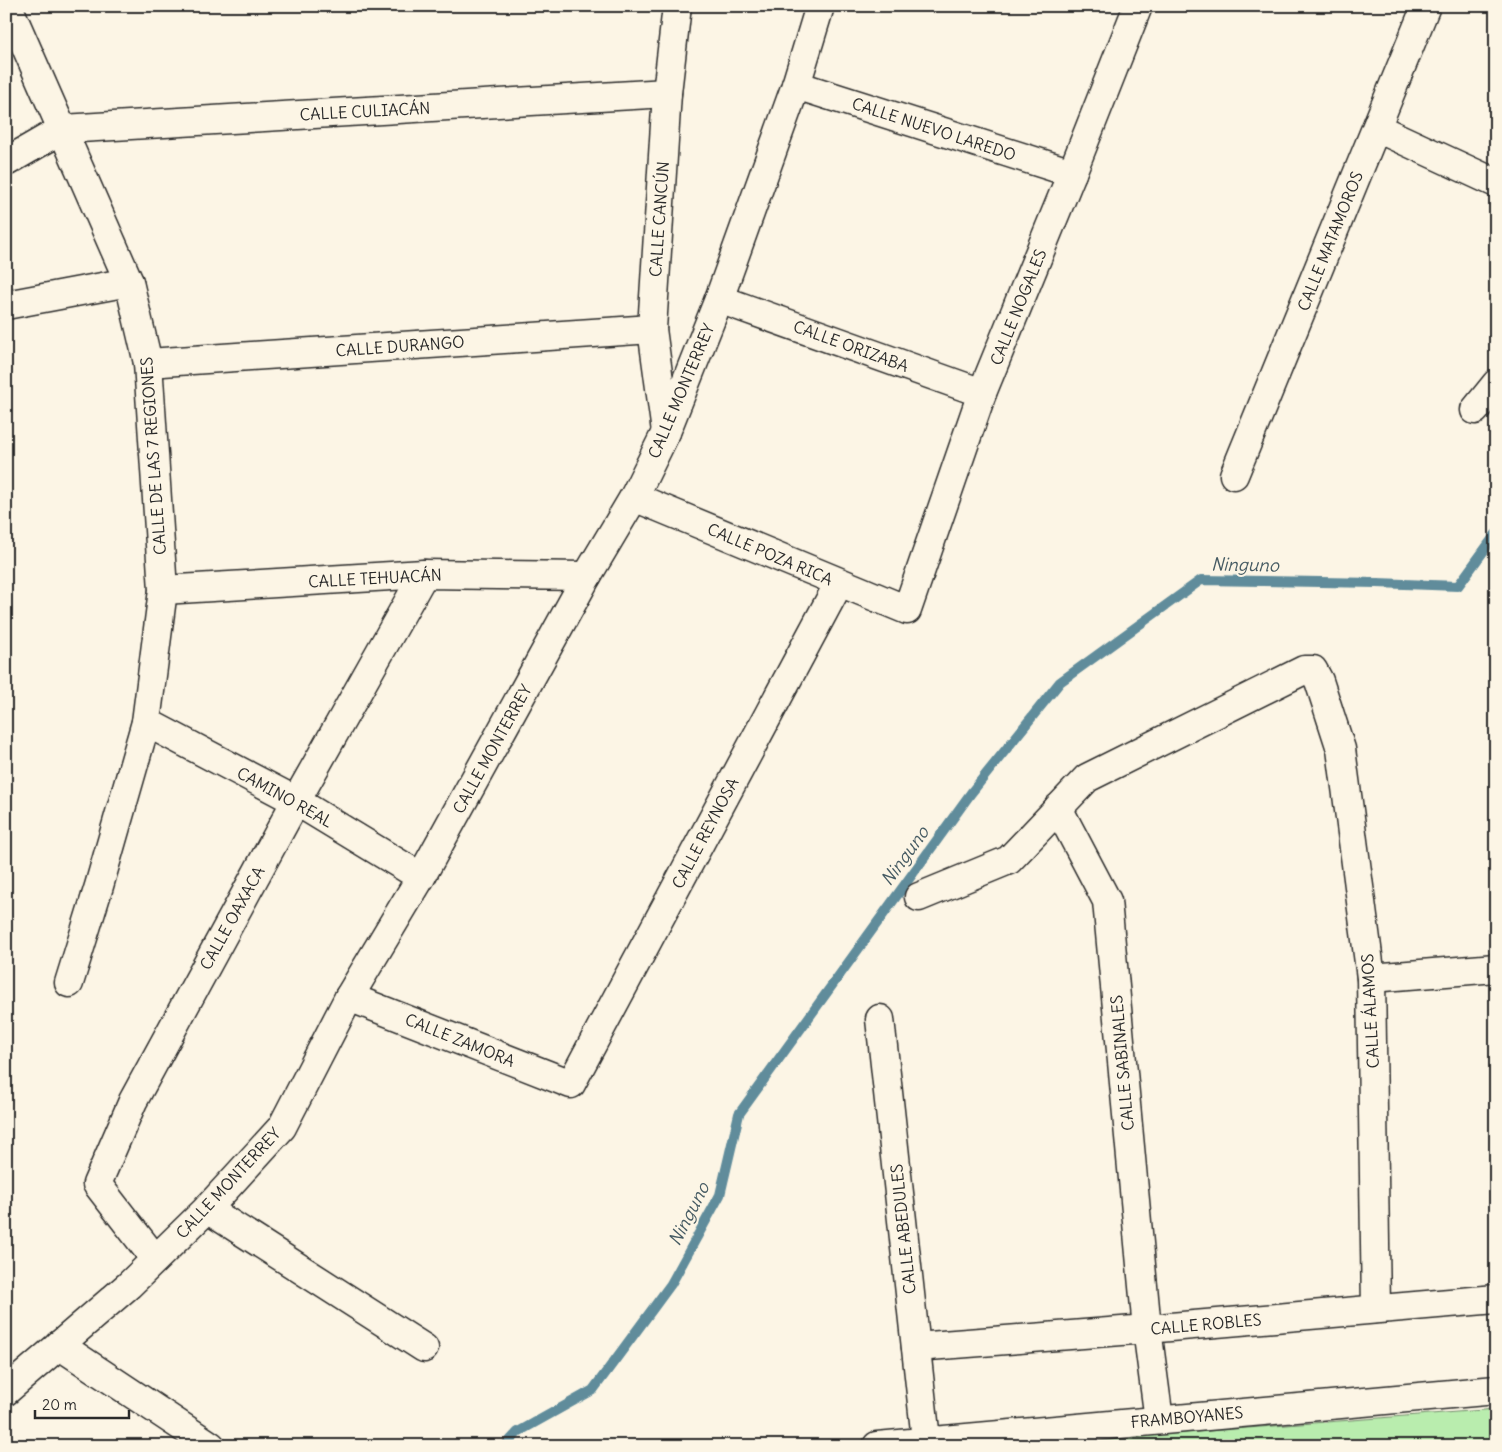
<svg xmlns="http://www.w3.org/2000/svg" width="1502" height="1452" font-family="Delius,sans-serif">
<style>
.green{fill:#b9edae;stroke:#728c6c}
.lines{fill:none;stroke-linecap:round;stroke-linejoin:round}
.stream{stroke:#608c9b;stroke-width:10}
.street-casing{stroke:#2b2b2b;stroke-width:31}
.secondary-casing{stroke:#2b2b2b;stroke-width:31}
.street{stroke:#fcf5e5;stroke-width:28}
.secondary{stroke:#fcf5e5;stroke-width:28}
.labels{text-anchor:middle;stroke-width:4;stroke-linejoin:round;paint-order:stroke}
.street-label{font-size:16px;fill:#2b2b2b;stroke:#fcf5e5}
.water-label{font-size:18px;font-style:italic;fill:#465b63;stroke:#fcf5e5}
</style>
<rect width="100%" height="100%" fill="#fcf5e5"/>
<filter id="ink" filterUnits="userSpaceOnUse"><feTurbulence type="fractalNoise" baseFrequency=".02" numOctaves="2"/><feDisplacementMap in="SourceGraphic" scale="10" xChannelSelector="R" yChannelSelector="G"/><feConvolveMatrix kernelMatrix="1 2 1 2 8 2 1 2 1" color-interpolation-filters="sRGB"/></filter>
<g filter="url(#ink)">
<!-- green -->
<polygon class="green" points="1496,1409 1496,1446 1012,1446 1431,1414"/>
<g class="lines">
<!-- stream -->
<polyline class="stream" points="505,1446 518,1432 593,1390 671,1284 720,1195 739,1114 971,793 1060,682 1201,580 1377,583 1458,586 1496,534"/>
<defs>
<g id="street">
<polyline points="8,6 129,282 148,363 163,590 146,722 99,886 69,983"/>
<polyline points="796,85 1072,173"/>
<polyline points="1377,128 1496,183"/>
<polyline points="6,162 63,129 667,93"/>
<polyline points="719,299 982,393"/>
<polyline points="6,305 129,282"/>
<polyline points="148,363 652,329"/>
<polyline points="1475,410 1496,384"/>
<polyline points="666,432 652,329 667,93 677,6"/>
<polyline points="1234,475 1426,6"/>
<polyline points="634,497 907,610 982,393 1072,173 1138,6"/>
<polyline points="163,590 424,574 587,576"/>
<polyline points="146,722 296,801 421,877"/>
<polyline points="1058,808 1107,901 1147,1329 1159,1420"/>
<polyline points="919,897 1009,860 1087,778 1304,670 1313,670 1319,681 1341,749 1371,978 1376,1309"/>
<polyline points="1371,978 1496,968"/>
<polyline points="349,997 571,1084 839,583"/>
<polyline points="880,1019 926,1440"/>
<polyline points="207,1209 424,1348"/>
<polyline points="155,1259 97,1184 133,1101 296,801 424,574"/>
<polyline points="59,1345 211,1446"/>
<polyline points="916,1347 1147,1329 1496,1299"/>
</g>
<g id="secondary">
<polyline points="6,1391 129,1285 207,1209 282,1127 349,997 421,877 587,576 634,497 666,432 719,299 796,85 820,6"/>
<polyline points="877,1446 1496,1390"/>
</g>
</defs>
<!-- street casing -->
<use href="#street" class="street-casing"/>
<!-- secondary casing -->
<use href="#secondary" class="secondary-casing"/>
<!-- street -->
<use href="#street" class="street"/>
<!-- secondary -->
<use href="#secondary" class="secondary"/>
</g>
</g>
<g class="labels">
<!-- street labels -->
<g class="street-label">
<text transform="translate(365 111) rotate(-3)" y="6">CALLE CULIACÁN</text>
<text transform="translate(934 129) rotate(18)" y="6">CALLE NUEVO LAREDO</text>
<text transform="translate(659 219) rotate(-86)" y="6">CALLE CANCÚN</text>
<text transform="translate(1330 241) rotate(-68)" y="6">CALLE MATAMOROS</text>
<text transform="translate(1018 307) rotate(-68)" y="6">CALLE NOGALES</text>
<text transform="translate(400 346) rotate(-4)" y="6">CALLE DURANGO</text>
<text transform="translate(851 346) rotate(20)" y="6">CALLE ORIZABA</text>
<text transform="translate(681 391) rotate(-67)" y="6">CALLE MONTERREY</text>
<text transform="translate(153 456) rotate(-94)" y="6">CALLE DE LAS 7 REGIONES</text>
<text transform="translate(770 554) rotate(23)" y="6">CALLE POZA RICA</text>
<text transform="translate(375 578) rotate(-3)" y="6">CALLE TEHUACÁN</text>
<text transform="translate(492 749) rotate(-61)" y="6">CALLE MONTERREY</text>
<text transform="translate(285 797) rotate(29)" y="6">CAMINO REAL</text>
<text transform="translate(705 833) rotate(-62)" y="6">CALLE REYNOSA</text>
<text transform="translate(232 918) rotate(-61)" y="6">CALLE OAXACA</text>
<text transform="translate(1370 1011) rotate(-93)" y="6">CALLE ÁLAMOS</text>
<text transform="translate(460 1040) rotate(22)" y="6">CALLE ZAMORA</text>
<text transform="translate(1122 1063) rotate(-95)" y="6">CALLE SABINALES</text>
<text transform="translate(228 1183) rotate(-47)" y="6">CALLE MONTERREY</text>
<text transform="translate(903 1229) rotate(-96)" y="6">CALLE ABEDULES</text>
<text transform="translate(1206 1324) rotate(-5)" y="6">CALLE ROBLES</text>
<text transform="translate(1187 1417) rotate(-5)" y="6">FRAMBOYANES</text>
</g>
<!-- water labels -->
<g class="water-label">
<text transform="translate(1245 565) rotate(1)" y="6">Ninguno</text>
<text transform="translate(905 856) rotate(-54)" y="6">Ninguno</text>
<text transform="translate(689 1214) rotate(-63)" y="6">Ninguno</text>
</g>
</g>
<!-- margin -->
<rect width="1502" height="1452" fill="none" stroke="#fcf5e5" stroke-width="25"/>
<rect x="12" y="12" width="1477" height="1427" fill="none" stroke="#2b2b2b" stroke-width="2" filter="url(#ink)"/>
<!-- scale -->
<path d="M35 1410v8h94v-8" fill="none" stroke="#2b2b2b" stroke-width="2.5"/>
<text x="42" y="1410" font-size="15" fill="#2b2b2b" stroke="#fcf5e5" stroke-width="4" paint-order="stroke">20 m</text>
</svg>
